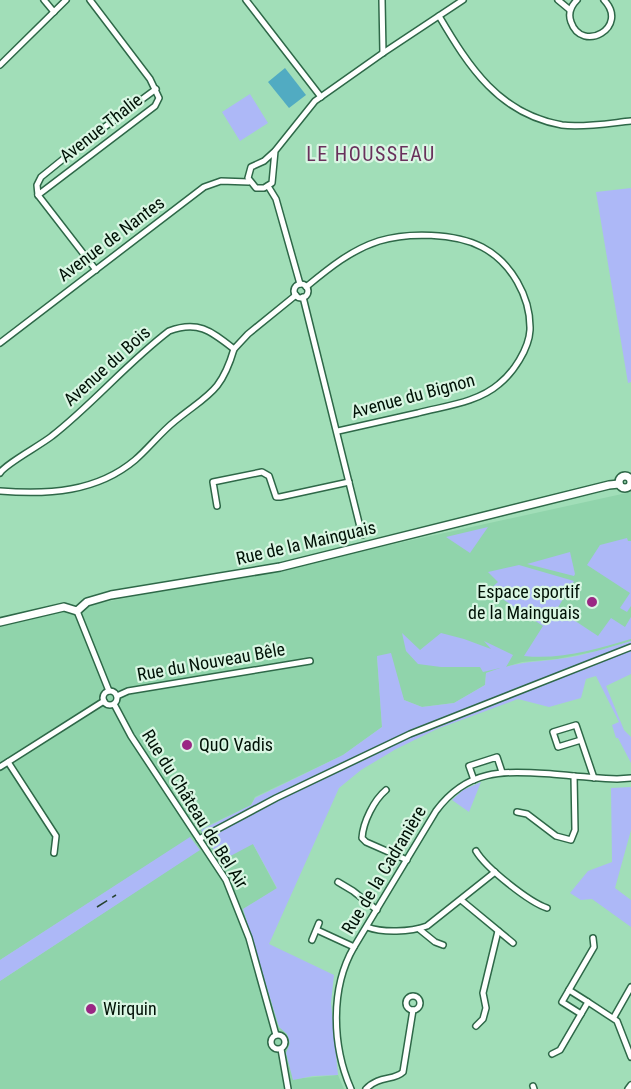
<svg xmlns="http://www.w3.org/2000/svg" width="631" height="1089" font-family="'Roboto Condensed',sans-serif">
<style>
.built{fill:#90d4ab}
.green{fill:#adb8f7}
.water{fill:#51abc2}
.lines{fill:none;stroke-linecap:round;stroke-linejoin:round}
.minor-casing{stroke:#2e6848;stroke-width:8}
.tertiary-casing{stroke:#2e6848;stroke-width:10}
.minor{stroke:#fff;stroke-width:5}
.tertiary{stroke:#fff;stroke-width:7}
.rail{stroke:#264230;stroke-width:1.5;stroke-dasharray:12 6;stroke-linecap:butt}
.poi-dot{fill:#9a2784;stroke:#d9f6e3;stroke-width:2}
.labels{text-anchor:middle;stroke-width:4.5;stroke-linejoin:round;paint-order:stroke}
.street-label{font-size:18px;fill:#001106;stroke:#d9f6e3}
.poi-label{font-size:18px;fill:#001106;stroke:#d9f6e3;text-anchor:start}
.neighbourhood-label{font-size:20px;letter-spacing:1.5px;fill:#69315c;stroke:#d9f6e3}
</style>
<rect width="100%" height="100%" fill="#a1deb8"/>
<!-- built -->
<polygon class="built" points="631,492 631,641 598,651 557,659 522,662 486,673 485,685 454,703 422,707 404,700 397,679 377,656 382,727 343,755 255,797 251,805 203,828 248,845 253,844 277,889 243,909 279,1027 287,1034 290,1044 286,1053 293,1079 338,1075 344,1089 0,1089 0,981 199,850 191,837 0,960 0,622 56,608 95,604 308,563"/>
<!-- green -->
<g class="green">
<polygon points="250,94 268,123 240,141 222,112"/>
<polygon points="631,188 631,382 628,383 596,192"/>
<polygon points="488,527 470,553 446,537"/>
<polygon points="627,538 628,541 631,541 631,606 627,612 620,608 630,593 587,565 600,545"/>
<polygon points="570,552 575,574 574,576 527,564"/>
<path d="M519,565L574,581L557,609L598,636L611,618L625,627L631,617V639C596,649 561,660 524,656L543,626L489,590L498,582L488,572Z"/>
<path d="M402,633L420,650L441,633L464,639L491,649L484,641L513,655L506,667C524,661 540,662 558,659C583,656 607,648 631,641V674L606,686L624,730L631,737V763L618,738H616L612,725L619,722L596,676L586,679L581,698L549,707L518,699L437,729L396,749L361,770L339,788L269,944L334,975L331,1003L338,1075L313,1076L293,1080L286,1053L290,1043L287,1034L279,1027L243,909L277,888L253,844L221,861L201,830L251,805L255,798L343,755L382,727L377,656L391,653L404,700L422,707L454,703L485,685L486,673L500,668L483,672L480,667H441L418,664L406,651Z"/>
<polygon points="481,782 469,812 452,800 463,790"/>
<polygon points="631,787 631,830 615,888 631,900 631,927 592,899 581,900 570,893 588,871 612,862 611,788"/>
<polygon points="190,837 200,850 0,981 0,960"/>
</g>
<!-- water -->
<polygon class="water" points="285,68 306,95 289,108 268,82"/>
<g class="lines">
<defs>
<g id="minor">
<polyline points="44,0 54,12"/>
<polyline points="90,0 150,79 159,98 155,106 38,195 96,270"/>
<polyline points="246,0 321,97"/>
<polyline points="382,0 383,53"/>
<polyline points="558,0 570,10"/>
<path d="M577,0C571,6 568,14 571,22C582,54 630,27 604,0"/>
<path d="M439,16C469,67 499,114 562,125C582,128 611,123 631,121"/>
<polyline points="0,65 66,0"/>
<polyline points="275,151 272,183 264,188 256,188 248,178 251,167 264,161 275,151 315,101 383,53 463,0"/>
<polyline points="268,186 276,199 300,284"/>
<polyline points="38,195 37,185 41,177 83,143 156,89"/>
<circle cx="301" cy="291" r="7"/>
<path d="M306,287C329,268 351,250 379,241C408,232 455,233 482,247C511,262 531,297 530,330C529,349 513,373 499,384C477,403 444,406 418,413C391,419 365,425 338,431"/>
<polyline points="303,297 362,535"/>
<polyline points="0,343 204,187 221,181 249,182"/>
<path d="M0,473C5,464 41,445 52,436C93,404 127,363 169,331C198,320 211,331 234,349L248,334L296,295"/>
<path d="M0,491C48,495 97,492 135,460C149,448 160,433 175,421C208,394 221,393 234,349"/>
<polyline points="217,506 213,482 262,472 269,476 276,497 280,497 349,482"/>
<polyline points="77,611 109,691"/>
<circle cx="110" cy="698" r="7"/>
<polyline points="117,696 128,691 310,661"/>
<polyline points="114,704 131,736 226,880 249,938 276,1035"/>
<polyline points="581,740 558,747 553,732 576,725 594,778"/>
<polyline points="8,762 56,836 54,853"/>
<polyline points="0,767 104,701"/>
<polyline points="474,780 469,766 497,757 502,772"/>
<path d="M386,790C374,800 363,822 362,838L366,842L407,860"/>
<polyline points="517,812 527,814 556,836 571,840 575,830 574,776"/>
<polyline points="199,839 276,798 410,734 631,647"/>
<path d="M476,851C486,868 529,902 547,908"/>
<polyline points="338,882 353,891 377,910"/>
<polyline points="461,900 513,943"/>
<path d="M367,927C383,933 410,932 427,926L495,872"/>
<polyline points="419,929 435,942 443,945"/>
<polyline points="317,930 354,947"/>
<polyline points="312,940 319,923"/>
<polyline points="569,990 588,1002 581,1014"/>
<circle cx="413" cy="1003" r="7"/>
<polyline points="588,1002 617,1021 631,1057"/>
<polyline points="614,1017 631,987"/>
<polyline points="476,1026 483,1019 486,1008 483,993 498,931"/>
<circle cx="278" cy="1042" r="7"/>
<polyline points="281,1049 288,1089"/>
<polyline points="552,1054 560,1050 581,1014 562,1002 594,947 593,938"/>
<polyline points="533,1086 534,1089"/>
<path d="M351,1089C332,1046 330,988 354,947L436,811C468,768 504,771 552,774C574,776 595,778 617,779L631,778"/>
<path d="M366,1089C379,1075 394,1081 403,1072L413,1010"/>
<polyline points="628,1089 631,1085"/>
</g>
<g id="tertiary">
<circle cx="625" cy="482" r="6"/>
<polyline points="0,622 64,607 77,611 87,602 111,595 280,567 609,485 619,484"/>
</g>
</defs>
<!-- minor casing -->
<use href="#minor" class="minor-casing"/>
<!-- tertiary casing -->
<use href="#tertiary" class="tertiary-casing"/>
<!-- minor -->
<use href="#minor" class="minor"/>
<!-- tertiary -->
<use href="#tertiary" class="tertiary"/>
<!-- rail -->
<polyline class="rail" points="97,907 116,895"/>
</g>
<!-- markers -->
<g class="poi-dot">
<circle cx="592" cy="602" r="6"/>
<circle cx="187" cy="745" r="6"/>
<circle cx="91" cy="1009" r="6"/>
</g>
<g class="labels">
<!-- street labels -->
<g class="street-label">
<text transform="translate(101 128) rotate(-38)" y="6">Avenue Thalie</text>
<text transform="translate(111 239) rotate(-37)" y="6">Avenue de Nantes</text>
<text transform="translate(107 366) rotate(-42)" y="6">Avenue du Bois</text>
<text transform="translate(413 396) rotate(-15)" y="6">Avenue du Bignon</text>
<text transform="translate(306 543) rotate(-13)" y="6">Rue de la Mainguais</text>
<text transform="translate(211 662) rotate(-10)" y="6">Rue du Nouveau Bêle</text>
<text transform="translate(195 809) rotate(58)" y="6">Rue du Château de Bel Air</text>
<text transform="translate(384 870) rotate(-59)" y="6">Rue de la Cadranière</text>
</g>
<!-- poi labels -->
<g class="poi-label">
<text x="580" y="598" text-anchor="end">Espace sportif<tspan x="580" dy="21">de la Mainguais</tspan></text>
<text x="199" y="751">QuO Vadis</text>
<text x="103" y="1015">Wirquin</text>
</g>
<!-- neighbourhood labels -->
<g class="neighbourhood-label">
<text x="371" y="161">LE HOUSSEAU</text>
</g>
</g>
</svg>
